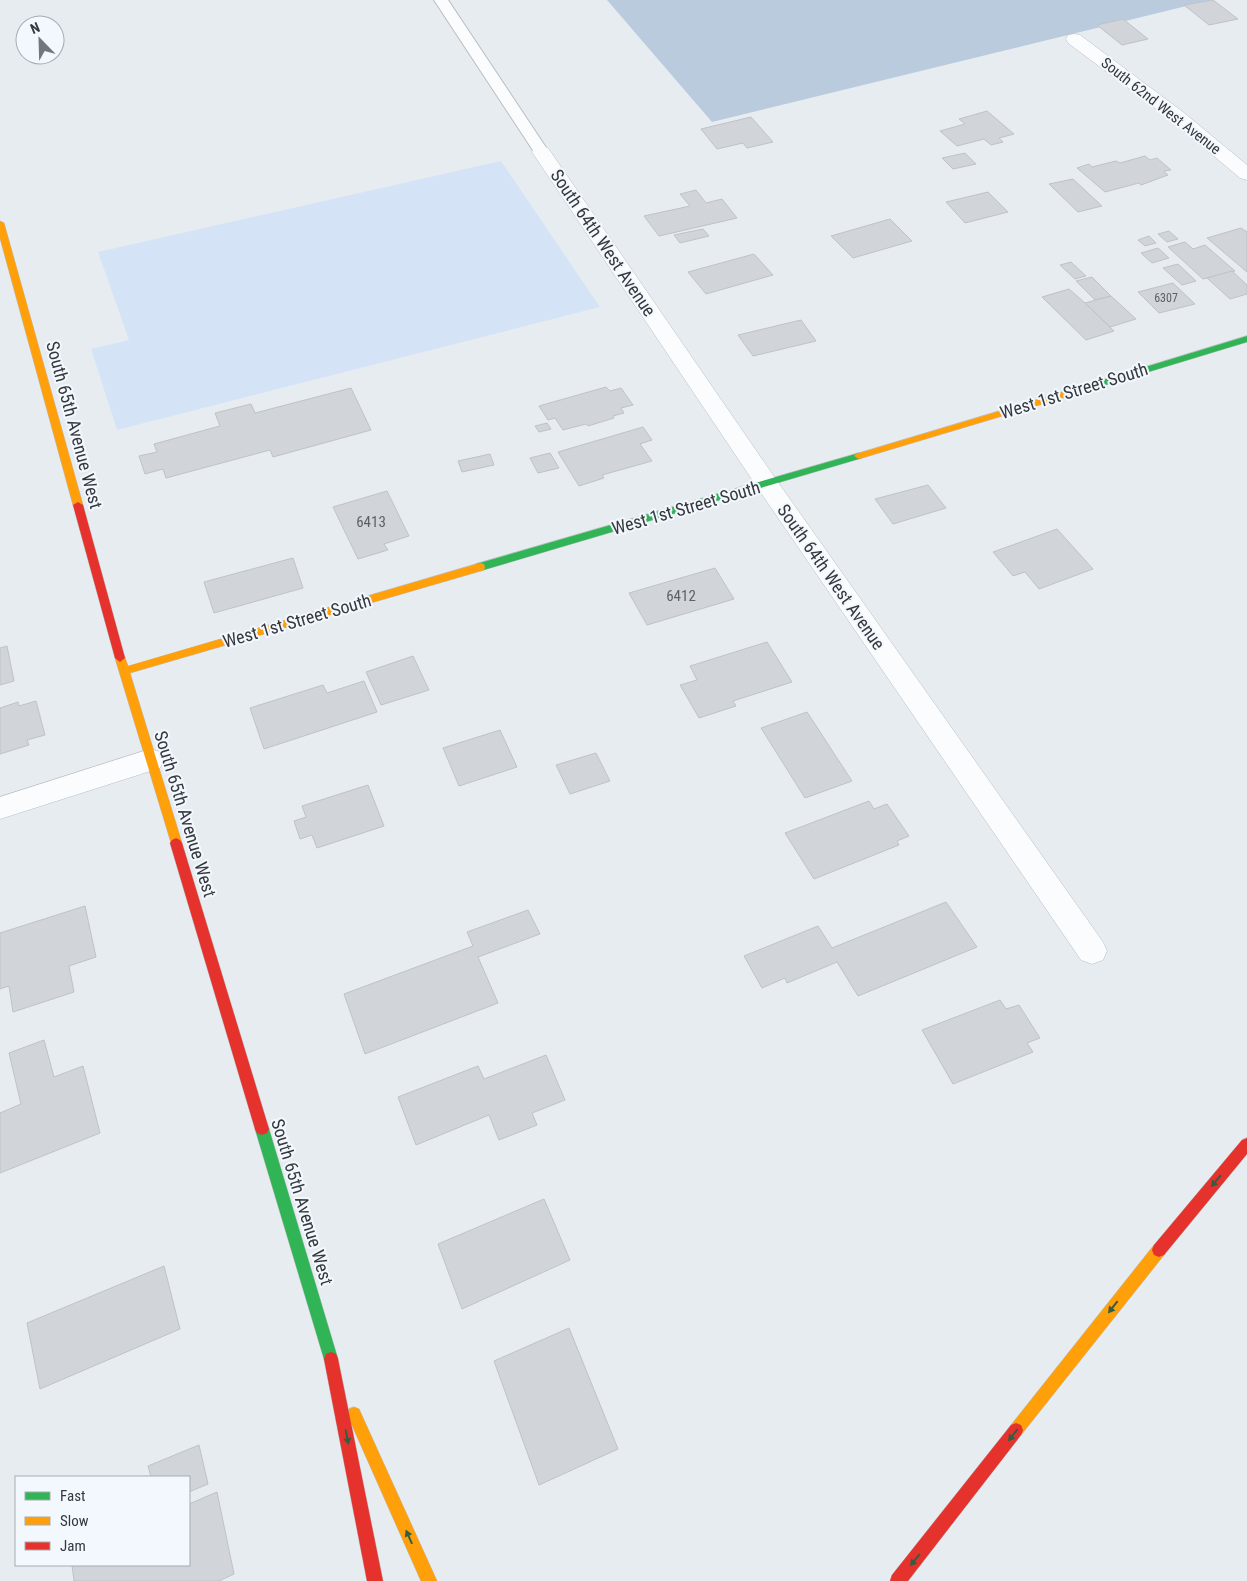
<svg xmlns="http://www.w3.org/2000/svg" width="1247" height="1581" font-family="'Roboto Condensed',sans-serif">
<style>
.green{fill:#d4e4f6}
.forest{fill:#bacbde}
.building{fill:#d1d5d9;stroke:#bfc2c6}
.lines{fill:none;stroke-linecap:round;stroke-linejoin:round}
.lane-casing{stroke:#b9bdc1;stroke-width:2}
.street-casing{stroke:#b9bdc1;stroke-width:1}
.fast-casing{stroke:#b9bdc1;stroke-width:1}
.slow-casing{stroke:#b9bdc1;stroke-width:1}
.jam-casing{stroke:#b9bdc1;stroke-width:1}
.lane{fill:#fbfcfd;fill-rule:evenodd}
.street{fill:#fbfcfd;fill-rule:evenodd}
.fast{fill:#30b455;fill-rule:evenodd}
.slow{fill:#ff9f0a;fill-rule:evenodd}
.jam{fill:#e5322d;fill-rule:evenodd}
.oneway{fill:#345d44}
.labels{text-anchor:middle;stroke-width:4;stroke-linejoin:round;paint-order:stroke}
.far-number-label{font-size:12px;fill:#5d6064}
.far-street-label{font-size:15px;fill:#35383c;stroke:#f3f8fe}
.number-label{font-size:15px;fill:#5d6064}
.street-label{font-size:18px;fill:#35383c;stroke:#f3f8fe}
</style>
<rect width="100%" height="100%" fill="#e7ecf1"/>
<!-- green -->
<polygon class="green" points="501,161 600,307 117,430 91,349 129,340 98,252"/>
<!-- forest -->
<polygon class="forest" points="607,0 1211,0 712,122"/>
<!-- building -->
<g class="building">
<polygon points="1213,0 1238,19 1209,25 1184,5"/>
<polygon points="1123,19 1148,39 1122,45 1097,25"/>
<polygon points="987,111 1014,134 999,138 1003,142 991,145 984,139 957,146 940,131 965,124 959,119"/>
<polygon points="751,117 773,142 747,148 743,143 717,149 701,129"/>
<polygon points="965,153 976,164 953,169 942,158"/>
<polygon points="1145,156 1150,160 1157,158 1171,170 1164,171 1168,175 1141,185 1139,183 1105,192 1077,168 1089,164 1092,167 1116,161 1120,163"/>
<polygon points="1073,179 1102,206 1078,212 1049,184"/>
<polygon points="696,190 706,203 722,199 737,218 659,236 644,216 690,206 680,194"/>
<polygon points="988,192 1008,212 965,223 946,202"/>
<polygon points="890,219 912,241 853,258 831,236"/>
<polygon points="1241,228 1247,232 1247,272 1207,238"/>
<polygon points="703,229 709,236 680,243 674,235"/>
<polygon points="1169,231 1178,239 1167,242 1158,234"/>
<polygon points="1149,236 1156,243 1145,246 1138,240"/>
<polygon points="1185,242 1193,249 1205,245 1235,271 1203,279 1168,247"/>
<polygon points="1158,248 1169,258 1152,263 1141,253"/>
<polygon points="754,254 773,275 706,294 688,272"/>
<polygon points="1071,262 1086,276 1075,279 1060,265"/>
<polygon points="1178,264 1196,281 1182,285 1163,268"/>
<polygon points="1232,271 1247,285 1247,294 1230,299 1207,278"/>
<polygon points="1092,277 1111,296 1095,300 1076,281"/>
<polygon points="1173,283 1195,304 1159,313 1138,292"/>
<polygon points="1069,289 1085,303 1114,331 1086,340 1042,297"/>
<polygon points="1111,296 1136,319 1110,327 1085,303"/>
<polygon points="801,320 816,341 753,356 738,335"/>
<polygon points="606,387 610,391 621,388 633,405 621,408 624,413 613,416 614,418 588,426 586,424 563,430 555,418 548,420 539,406"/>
<polygon points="351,388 371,430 273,457 270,450 166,478 163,469 145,474 139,456 157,452 154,444 220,426 215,413 251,404 255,413"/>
<polygon points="547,423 551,429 539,432 535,426"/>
<polygon points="643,427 652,440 640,444 652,461 602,475 604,478 579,486 558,452"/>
<polygon points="550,453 559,468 538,473 530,458"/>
<polygon points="490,454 494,465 462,472 458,461"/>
<polygon points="928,485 946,508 893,524 875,499"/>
<polygon points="387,491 409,536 384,544 388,550 358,559 333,507"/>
<polygon points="1057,529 1093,569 1039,589 1025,572 1013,576 993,552"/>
<polygon points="293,558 303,588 214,613 204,582"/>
<polygon points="715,568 734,599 647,625 629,593"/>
<polygon points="767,642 792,682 733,701 736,706 699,718 680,685 697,680 690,666"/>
<polygon points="7,646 14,681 0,685 0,648"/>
<polygon points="413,656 429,690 381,705 366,672"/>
<polygon points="364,681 377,712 264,749 250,708 323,685 327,693"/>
<polygon points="36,701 45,735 27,740 29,745 0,754 0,708 18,702 19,706"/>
<polygon points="807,712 852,781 805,798 761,728"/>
<polygon points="500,730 517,767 459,786 443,748"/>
<polygon points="596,753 610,781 570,794 556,765"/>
<polygon points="368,785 384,826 317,848 312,835 300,839 294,821 306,817 302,806"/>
<polygon points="869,801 874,809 887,804 909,836 897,841 899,845 814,879 785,833"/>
<polygon points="946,902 977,947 858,996 837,962 787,983 785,978 762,988 744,956 818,926 832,948"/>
<polygon points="85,906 96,957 69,966 74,992 13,1012 9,986 0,989 0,933"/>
<polygon points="528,910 540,934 478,957 498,1003 365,1054 344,994 473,946 467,932"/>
<polygon points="1000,1000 1006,1009 1019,1005 1040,1038 1027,1043 1033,1052 953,1084 922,1030"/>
<polygon points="44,1040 54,1077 83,1066 100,1133 0,1173 0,1113 21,1104 9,1053"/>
<polygon points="546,1055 565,1100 532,1113 537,1125 499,1140 489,1115 416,1145 398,1097 478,1066 484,1079"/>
<polygon points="544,1199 570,1260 462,1309 438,1244"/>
<polygon points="164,1266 180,1329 40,1389 27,1323"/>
<polygon points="569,1328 618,1449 539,1485 494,1361"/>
<polygon points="199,1445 208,1484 189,1492 189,1477 151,1477 148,1466"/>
<polygon points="217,1492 234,1574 219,1581 74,1581 72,1565 189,1565 189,1504"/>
</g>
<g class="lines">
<defs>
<polygon id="lane" points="434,0 448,0 549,152 546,155 536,155"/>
<g id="street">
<polygon points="1074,34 1080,35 1183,112 1247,165 1247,180 1240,178 1171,120 1068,43 1066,39 1068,35"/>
<polygon points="541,146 548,148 775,478 1103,942 1107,951 1103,960 1092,964 1081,960 759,490 532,152 534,148"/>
<polygon points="150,749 160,752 164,760 160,768 0,819 0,797"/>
</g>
<g id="fast">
<polygon points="1247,336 1247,342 1066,397 1063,398 1059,395 1060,393"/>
<polygon points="859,453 864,456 862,458 480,571 475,567 476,564"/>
<polygon points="262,1123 267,1125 269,1129 338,1359 336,1364 331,1366 326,1364 324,1359 255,1129 257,1125"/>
</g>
<g id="slow">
<polygon points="0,221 4,223 83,505 78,508 73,505 0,238"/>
<polygon points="1063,392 1067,395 1066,397 862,458 859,459 854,456 856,454"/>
<polygon points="480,563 484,564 485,567 484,570 130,673 182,843 180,846 172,846 115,658 116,655 124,655 128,666"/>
<polygon points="1159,1243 1164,1245 1166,1250 1164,1255 1021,1435 1016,1437 1011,1435 1009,1430 1011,1425 1154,1245"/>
<polygon points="354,1407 359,1409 437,1581 421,1581 347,1414 349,1409"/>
</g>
<g id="jam">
<polygon points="78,502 83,505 125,658 120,662 115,658 73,505"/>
<polygon points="176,838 180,840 182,843 269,1129 267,1133 262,1135 257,1133 255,1129 170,843 172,840"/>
<polygon points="1247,1138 1247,1154 1164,1255 1159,1257 1154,1255 1152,1250 1154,1245 1242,1140"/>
<polygon points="331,1352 336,1354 338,1359 383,1581 367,1581 324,1359 326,1354"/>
<polygon points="1016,1423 1021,1425 1023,1430 1021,1435 908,1581 890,1581 892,1575 1011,1425"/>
</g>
</defs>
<!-- lane casing -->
<use href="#lane" class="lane-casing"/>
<!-- street casing -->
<use href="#street" class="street-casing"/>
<!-- fast casing -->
<use href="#fast" class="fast-casing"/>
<!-- slow casing -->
<use href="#slow" class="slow-casing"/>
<!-- jam casing -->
<use href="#jam" class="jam-casing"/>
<!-- lane -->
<use href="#lane" class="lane"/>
<!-- street -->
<use href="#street" class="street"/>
<!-- fast -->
<use href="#fast" class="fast"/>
<!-- slow -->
<use href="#slow" class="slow"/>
<!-- jam -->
<use href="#jam" class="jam"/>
</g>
<!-- one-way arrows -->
<defs><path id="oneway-solid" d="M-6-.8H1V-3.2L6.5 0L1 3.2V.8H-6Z" transform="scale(1.25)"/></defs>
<g class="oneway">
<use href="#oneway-solid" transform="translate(1216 1181) rotate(130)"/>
<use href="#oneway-solid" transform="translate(1113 1307) rotate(128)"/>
<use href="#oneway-solid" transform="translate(1013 1435) rotate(128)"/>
<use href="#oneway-solid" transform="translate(347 1437) rotate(79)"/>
<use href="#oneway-solid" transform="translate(409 1537) rotate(-114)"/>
<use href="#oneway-solid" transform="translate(915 1560) rotate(129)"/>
</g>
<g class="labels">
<!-- far-number labels -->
<g class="far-number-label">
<text x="1166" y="302">6307</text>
</g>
<!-- far-street labels -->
<g class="far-street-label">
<text transform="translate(1161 106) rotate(38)" y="5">South 62nd West Avenue</text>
</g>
<!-- number labels -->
<g class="number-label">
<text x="371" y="527">6413</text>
<text x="681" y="601">6412</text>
</g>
<!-- street labels -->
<g class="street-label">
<text transform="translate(603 243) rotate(56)" y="6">South 64th West Avenue</text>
<text transform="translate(1074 391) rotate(-17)" y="6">West 1st Street South</text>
<text transform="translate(74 425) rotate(75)" y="6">South 65th Avenue West</text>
<text transform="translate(686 508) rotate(-16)" y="6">West 1st Street South</text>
<text transform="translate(831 577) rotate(55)" y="6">South 64th West Avenue</text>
<text transform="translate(297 621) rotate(-16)" y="6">West 1st Street South</text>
<text transform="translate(185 814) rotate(73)" y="6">South 65th Avenue West</text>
<text transform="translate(302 1202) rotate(73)" y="6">South 65th Avenue West</text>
</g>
</g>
<!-- legend -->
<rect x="15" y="1476" width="175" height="90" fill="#f3f8fe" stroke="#a7abb0"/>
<rect x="25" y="1492" width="25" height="8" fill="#30b455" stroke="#a7abb0"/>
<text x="60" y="1501" font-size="15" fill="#35383c">Fast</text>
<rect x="25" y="1517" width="25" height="8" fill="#ff9f0a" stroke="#a7abb0"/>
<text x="60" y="1526" font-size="15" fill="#35383c">Slow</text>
<rect x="25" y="1542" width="25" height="8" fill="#e5322d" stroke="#a7abb0"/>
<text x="60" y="1551" font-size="15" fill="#35383c">Jam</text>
<!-- north arrow -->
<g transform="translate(40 40) rotate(337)"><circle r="24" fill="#f3f8fe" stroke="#a7abb0"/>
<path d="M0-4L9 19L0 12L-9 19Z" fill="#73777b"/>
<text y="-8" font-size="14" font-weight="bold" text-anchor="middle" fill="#35383c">N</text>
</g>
</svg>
